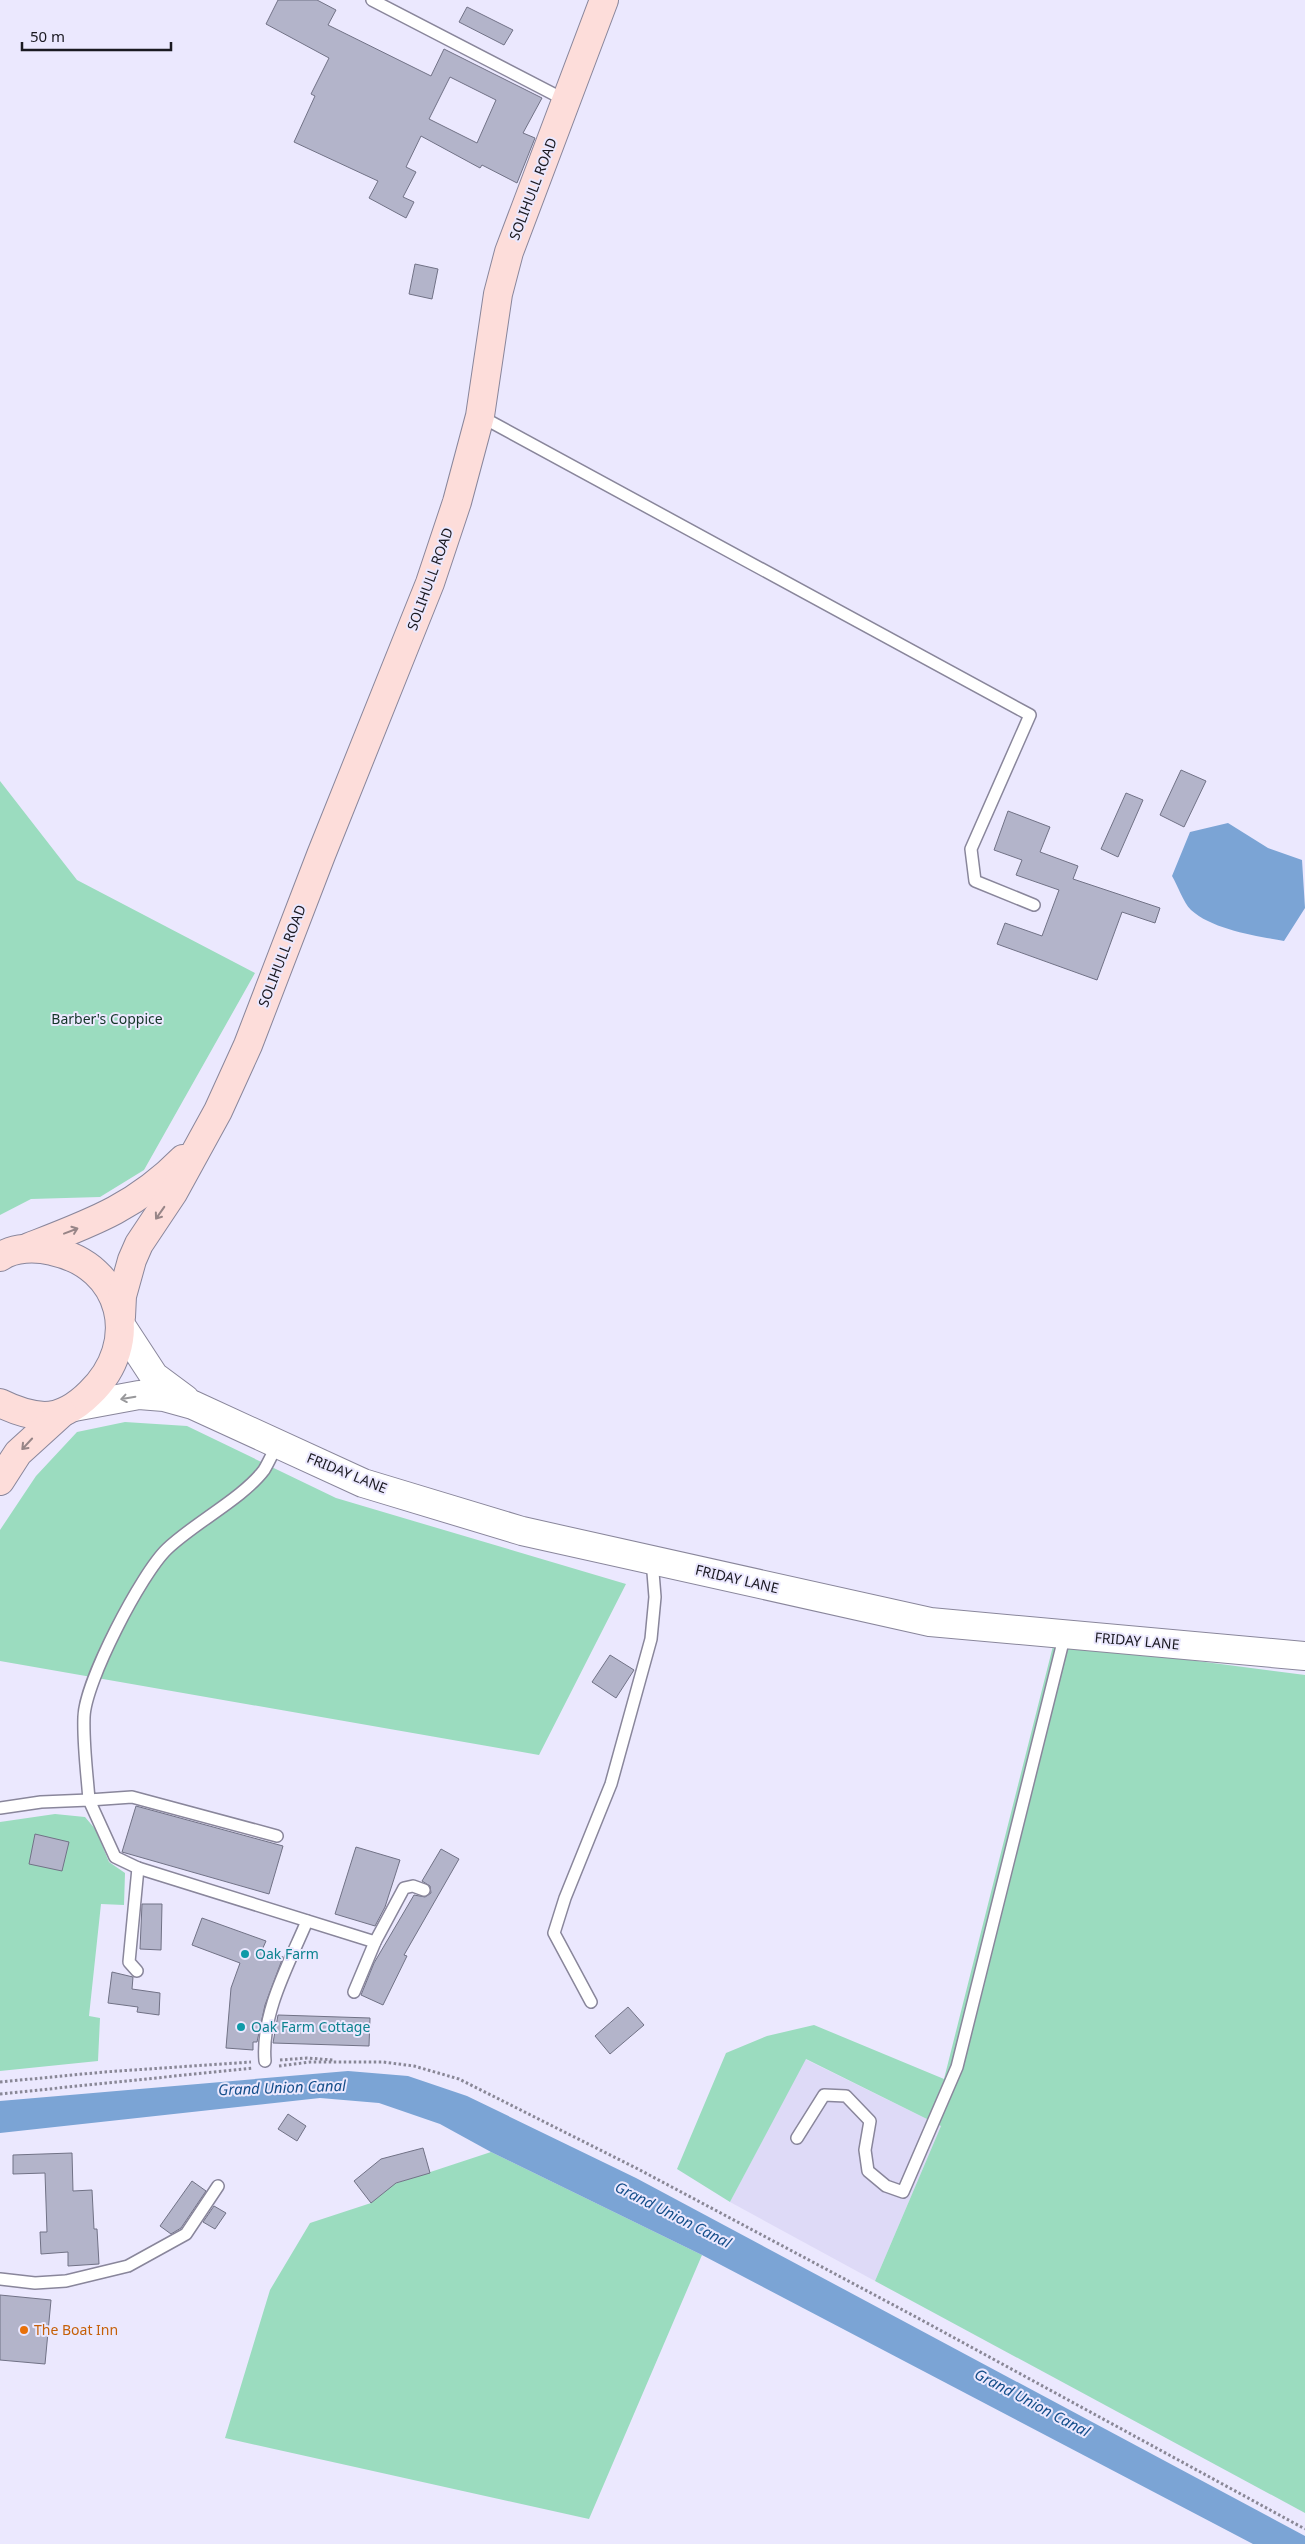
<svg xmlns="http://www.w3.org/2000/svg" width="1305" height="2544" font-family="'Noto Sans',sans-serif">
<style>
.built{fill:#dedaf7}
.green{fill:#9bdcbf}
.water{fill:#7ba4d5}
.building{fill:#b3b4ca;stroke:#717286;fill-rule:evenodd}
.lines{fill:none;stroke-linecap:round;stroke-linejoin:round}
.service-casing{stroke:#89869b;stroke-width:14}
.tertiary-casing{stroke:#89869b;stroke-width:30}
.secondary-casing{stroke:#89869b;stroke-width:30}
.path{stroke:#898796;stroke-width:3;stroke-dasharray:2.5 2.5;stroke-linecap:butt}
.service{stroke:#fff;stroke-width:11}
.tertiary{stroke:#fff;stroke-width:28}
.secondary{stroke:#fdddda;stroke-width:28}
.oneway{stroke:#978587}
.oneway2{stroke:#98989b}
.culture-dot{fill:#0f9aa8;stroke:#ebe8fe;stroke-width:2}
.food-dot{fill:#e8710a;stroke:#ebe8fe;stroke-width:2}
.labels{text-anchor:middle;stroke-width:4;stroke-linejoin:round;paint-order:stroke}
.street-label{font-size:14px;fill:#1a1921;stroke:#ebe8fe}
.park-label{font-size:14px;fill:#143528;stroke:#ebe8fe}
.culture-label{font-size:14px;fill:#0d838f;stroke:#ebe8fe;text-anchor:start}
.food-label{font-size:14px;fill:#c56008;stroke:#ebe8fe;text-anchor:start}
.water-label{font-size:15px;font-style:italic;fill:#144e8a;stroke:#ebe8fe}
</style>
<rect width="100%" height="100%" fill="#ebe8fe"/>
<!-- built -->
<polygon class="built" points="805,2059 941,2126 875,2281 730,2202"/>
<!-- green -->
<g class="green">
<polygon points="0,781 77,880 255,973 144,1170 100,1197 31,1199 0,1215"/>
<polygon points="125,1422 187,1426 336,1498 626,1584 539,1755 0,1661 0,1530 36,1476 77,1432"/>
<polygon points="1053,1646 1159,1656 1305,1675 1305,2513 875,2281 941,2126 806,2059 730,2202 677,2169 726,2053 767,2036 814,2025 944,2079"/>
<polygon points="55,1814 85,1817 96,1830 109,1862 125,1873 124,1905 101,1904 89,2016 100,2018 98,2061 0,2071 0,1822"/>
<polygon points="491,2152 702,2255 589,2519 225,2438 270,2290 310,2223 371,2203 394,2184"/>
</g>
<!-- water -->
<g class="water">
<path d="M1228,823L1268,848L1302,860L1305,908L1284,941C1257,936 1213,930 1191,910C1183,902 1178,886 1172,876L1190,832Z"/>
<polygon points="348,2071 408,2076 467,2096 636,2178 1305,2536 1305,2544 1253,2544 702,2255 491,2152 440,2124 379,2103 320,2098 0,2133 0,2101"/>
</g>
<!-- building -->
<g class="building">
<path d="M278,0H317L336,10L328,25L431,76L444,49L542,98L523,133L535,138L517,183L482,165L480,168L421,136L406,167L416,172L403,197L414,202L406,218L369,198L378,181L294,142L315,96L311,94L329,58L266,24ZM450,77L496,100L477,143L429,119Z"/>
<polygon points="467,7 513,30 504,45 459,22"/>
<polygon points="415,264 438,269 432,299 409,294"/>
<polygon points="1181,770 1206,781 1184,827 1160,815"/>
<polygon points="1126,793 1143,800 1118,857 1101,849"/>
<polygon points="1008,811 1050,827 1040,852 1078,866 1073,879 1160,908 1155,923 1122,912 1097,980 997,944 1005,923 1042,936 1059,890 1016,875 1022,860 994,850"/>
<polygon points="610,1655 634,1670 616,1698 592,1682"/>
<polygon points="136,1806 283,1846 269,1894 122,1852"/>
<polygon points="35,1834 69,1842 62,1871 29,1864"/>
<polygon points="356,1847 400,1860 385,1907 375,1926 335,1914"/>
<polygon points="441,1849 459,1859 404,1955 407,1956 383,2005 361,1995 374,1963 414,1895 425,1897 431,1893 430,1886 422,1881"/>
<polygon points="142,1904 162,1904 161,1950 140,1949"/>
<polygon points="202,1918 266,1941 262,1950 283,1957 265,2005 257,2042 253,2042 253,2050 226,2048 231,1988 240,1963 192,1945"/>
<polygon points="112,1972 133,1977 132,1989 160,1993 159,2015 137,2012 138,2007 108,2003"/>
<polygon points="628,2007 644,2025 610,2054 595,2036"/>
<polygon points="278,2015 370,2018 369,2046 273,2043"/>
<polygon points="288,2114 306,2126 297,2141 278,2129"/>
<polygon points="423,2148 430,2173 396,2183 371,2203 354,2181 381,2159"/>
<polygon points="72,2153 73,2191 92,2190 94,2229 97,2229 99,2264 68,2266 68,2252 41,2254 40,2232 47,2232 45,2173 13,2174 13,2155"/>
<polygon points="192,2181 206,2191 181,2228 171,2234 160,2226"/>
<polygon points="214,2206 226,2213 215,2229 203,2222"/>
<polygon points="0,2295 51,2300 45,2364 0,2360"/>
</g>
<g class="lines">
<defs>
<g id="service">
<polyline points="372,0 567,101"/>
<polyline points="480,416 1030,715 971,849 975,881 1034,905"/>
<polyline points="0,1808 41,1802 89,1800 115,1857 138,1868 375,1942"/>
<path d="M277,1836L132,1797L89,1800C87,1773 83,1744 84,1717C85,1682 141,1574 167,1549C194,1523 243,1498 264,1470C269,1462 273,1452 278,1443"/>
<polyline points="137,1971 129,1962 138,1868"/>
<polyline points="354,1992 375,1942 404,1888 413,1886 424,1890"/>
<polyline points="591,2002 554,1933 565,1898 611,1784 651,1639 655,1597 652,1560"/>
<path d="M265,2061C261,2013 289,1964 307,1921"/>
<polyline points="797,2138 824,2095 846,2096 870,2121 865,2150 868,2171 886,2186 903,2192 957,2067 1065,1634"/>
<polyline points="0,2279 35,2283 66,2281 128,2266 186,2234 218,2186"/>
</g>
<g id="tertiary">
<polyline points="122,1327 154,1376 185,1399"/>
<polyline points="74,1407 139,1395 164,1397 193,1405 363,1483 522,1531 930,1622 1305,1656"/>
</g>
<g id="secondary">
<path d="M29,1247C91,1223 136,1207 183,1159"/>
<path d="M0,1257C14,1247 36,1247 52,1251C124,1266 142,1343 90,1393C77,1406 62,1416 44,1416C28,1415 14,1410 0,1403"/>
<polyline points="121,1317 122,1296 132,1260 139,1244 173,1193 218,1111 248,1045 321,855 430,583 457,502 480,416 498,294 509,252 604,0"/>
<polyline points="0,1481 18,1453 62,1413"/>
</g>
</defs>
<!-- service casing -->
<use href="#service" class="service-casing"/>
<!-- tertiary casing -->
<use href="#tertiary" class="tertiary-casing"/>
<!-- secondary casing -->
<use href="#secondary" class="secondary-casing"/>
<!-- path -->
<g class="path">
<polyline points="280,2060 307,2058 333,2060"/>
<polyline points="279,2066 310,2062 383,2062 414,2066 459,2079 638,2169 916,2317 1305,2529"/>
<polyline points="0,2082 104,2072 251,2062"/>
<polyline points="0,2094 253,2068"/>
</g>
<!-- service -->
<use href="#service" class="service"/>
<!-- tertiary -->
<use href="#tertiary" class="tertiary"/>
<!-- secondary -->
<use href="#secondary" class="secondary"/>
</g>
<!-- one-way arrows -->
<defs><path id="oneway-shaft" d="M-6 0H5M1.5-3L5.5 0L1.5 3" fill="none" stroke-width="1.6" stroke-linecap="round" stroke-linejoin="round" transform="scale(1.25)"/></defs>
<g class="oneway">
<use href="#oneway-shaft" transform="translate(160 1213) rotate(125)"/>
<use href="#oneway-shaft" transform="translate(71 1231) rotate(-21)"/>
<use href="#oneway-shaft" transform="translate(27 1444) rotate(133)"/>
</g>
<use class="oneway2" href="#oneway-shaft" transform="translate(128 1398) rotate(170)"/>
<!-- markers -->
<g class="culture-dot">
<circle cx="245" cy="1954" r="5"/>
<circle cx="241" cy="2027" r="5"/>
</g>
<circle class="food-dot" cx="24" cy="2330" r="5"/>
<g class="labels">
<!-- street labels -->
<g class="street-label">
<text transform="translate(533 189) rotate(-69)" y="5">SOLIHULL ROAD</text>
<text transform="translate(430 579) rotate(-70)" y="5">SOLIHULL ROAD</text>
<text transform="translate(282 956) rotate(-69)" y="5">SOLIHULL ROAD</text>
<text transform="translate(347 1473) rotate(22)" y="5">FRIDAY LANE</text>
<text transform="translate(737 1579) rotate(13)" y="5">FRIDAY LANE</text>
<text transform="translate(1137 1641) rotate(5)" y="5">FRIDAY LANE</text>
</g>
<!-- park labels -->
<g class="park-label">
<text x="107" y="1024">Barber's Coppice</text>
</g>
<!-- culture labels -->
<g class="culture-label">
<text x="255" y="1959">Oak Farm</text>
<text x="251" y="2032">Oak Farm Cottage</text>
</g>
<!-- food labels -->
<g class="food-label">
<text x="34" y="2335">The Boat Inn</text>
</g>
<!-- water labels -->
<g class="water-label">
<text transform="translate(282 2088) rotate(-2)" y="5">Grand Union Canal</text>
<text transform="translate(673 2215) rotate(27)" y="5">Grand Union Canal</text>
<text transform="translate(1032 2403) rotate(28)" y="5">Grand Union Canal</text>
</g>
</g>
<!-- scale -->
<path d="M22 42v8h149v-8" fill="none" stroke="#1a1921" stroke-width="2.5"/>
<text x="30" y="42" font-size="15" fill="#1a1921" stroke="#ebe8fe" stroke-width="4" paint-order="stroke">50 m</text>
</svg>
